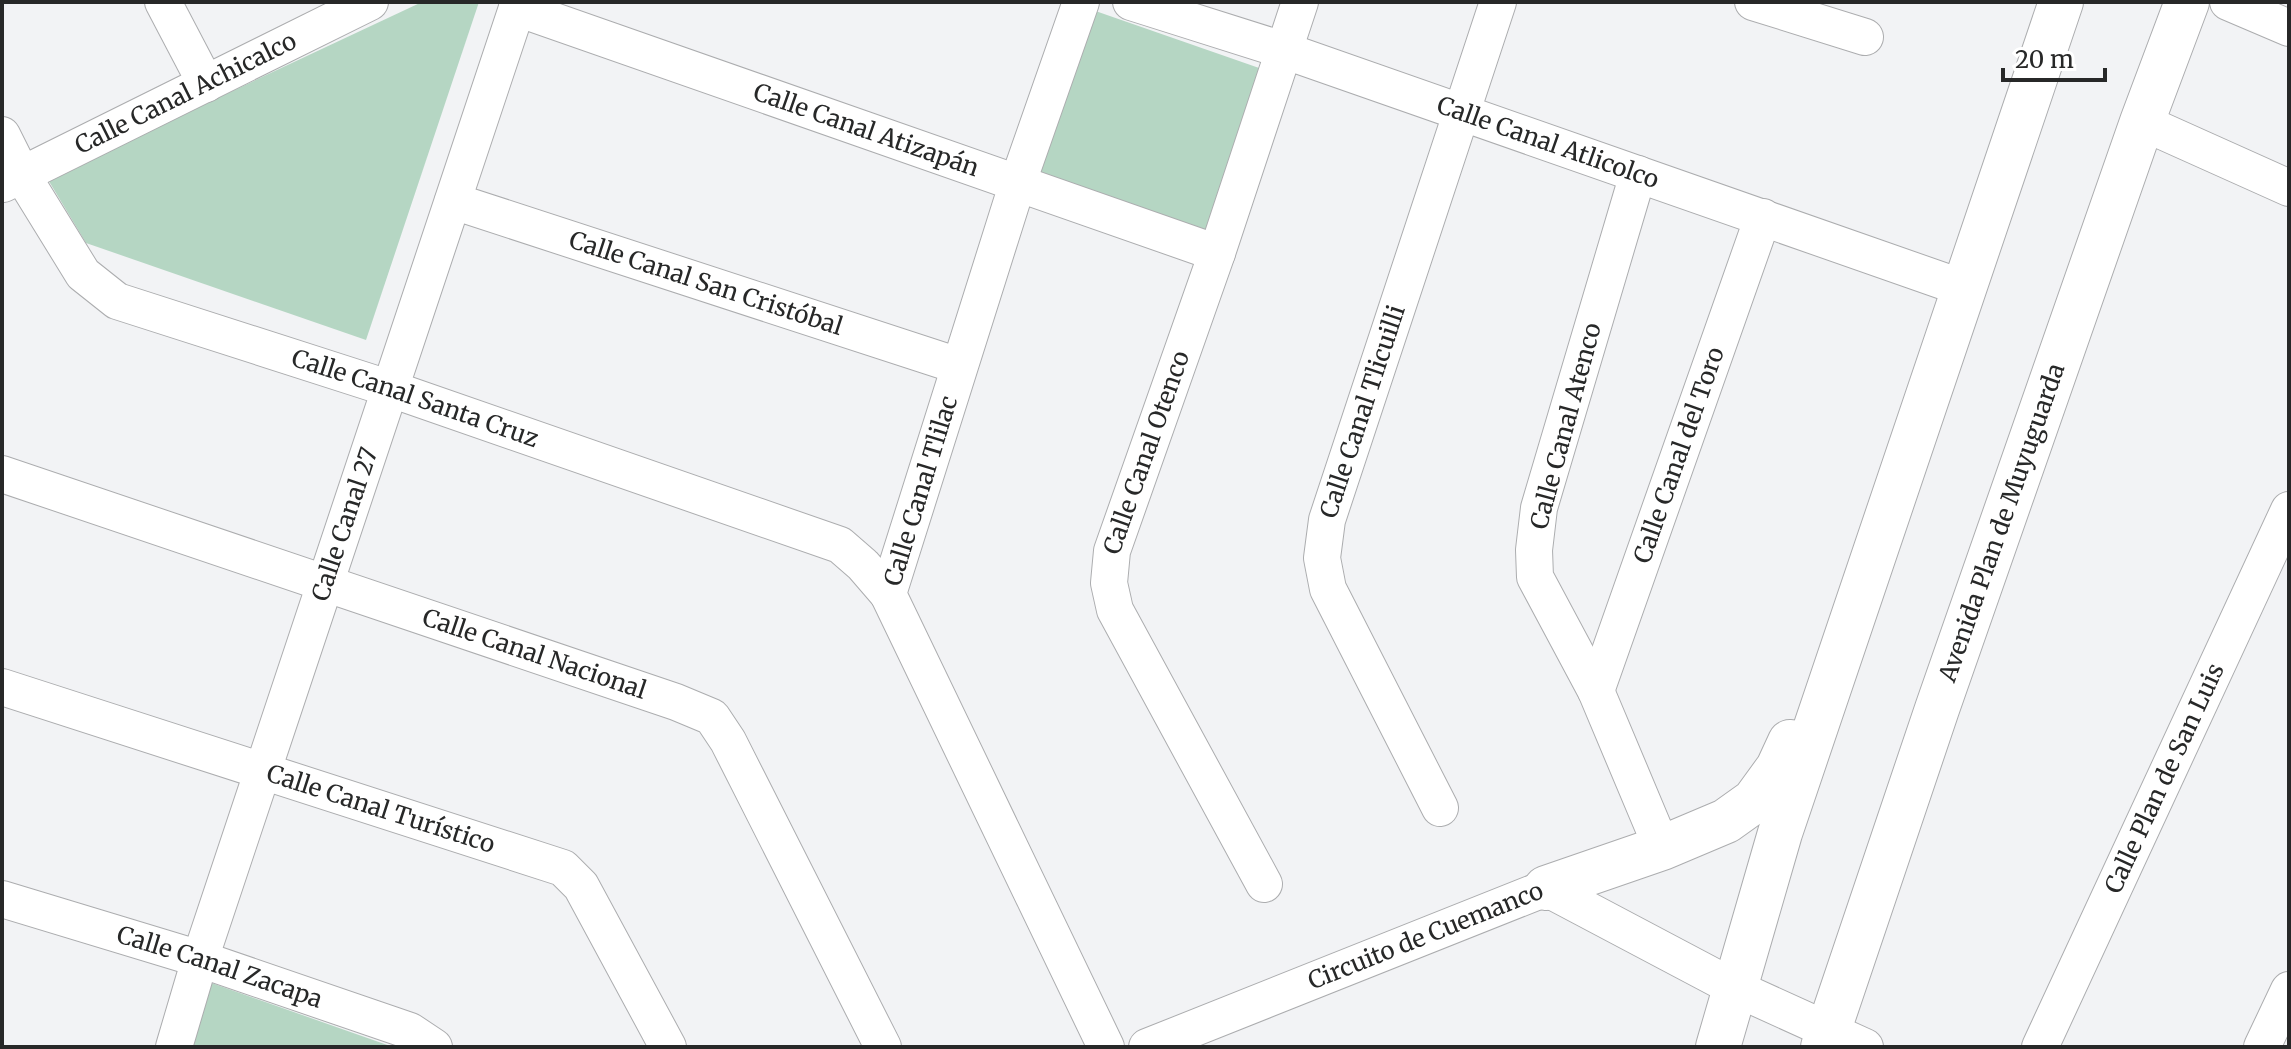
<svg xmlns="http://www.w3.org/2000/svg" width="2291" height="1049" font-family="Merriweather,serif">
<style>
.green{fill:#b5d6c3}
.lines{fill:none;stroke-linecap:round;stroke-linejoin:round}
.street-casing{stroke:#acadaf;stroke-width:38}
.secondary-casing{stroke:#acadaf;stroke-width:46}
.street{stroke:#fff;stroke-width:36}
.secondary{stroke:#fff;stroke-width:44}
.labels{text-anchor:middle;stroke-width:6;stroke-linejoin:round;paint-order:stroke}
.street-label{font-size:24px;fill:#272828;stroke:#fff}
</style>
<rect width="100%" height="100%" fill="#f2f3f5"/>
<!-- green -->
<g class="green">
<polygon points="422,2 479,2 366,340 86,243 47,178"/>
<polygon points="1084,7 1262,69 1207,241 1024,175"/>
<polygon points="203,980 393,1047 183,1047"/>
</g>
<g class="lines">
<defs>
<g id="street">
<polyline points="163,2 206,84"/>
<polyline points="1081,2 1018,182 888,594 1106,1047"/>
<path id="s1" d="M1131,2L1283,50L1963,288"/>
<polyline points="1753,2 1865,37"/>
<polyline points="2228,2 2289,28"/>
<path id="s2" d="M517,8L1217,253"/>
<polyline points="2142,122 2289,188"/>
<path id="s3" d="M2,135L22,175L83,274L117,301L391,389L840,545L863,565L888,594"/>
<polyline points="1638,174 1539,508 1534,550 1535,577 1596,691 1662,848"/>
<path id="s4" d="M3,184L370,2"/>
<path id="s5" d="M453,201L959,366"/>
<path id="s6" d="M2,474L676,702L712,717L728,741L883,1047"/>
<path id="s7" d="M2,687L563,868L581,886L668,1047"/>
<path id="s8" d="M1596,691L1763,217"/>
<path id="s9" d="M1440,808L1328,589L1322,558L1327,520L1498,2"/>
<path id="s10" d="M1264,884L1115,610L1109,583L1112,551L1217,253L1300,2"/>
<path id="s11" d="M2,899L200,959L410,1031L434,1047"/>
<path id="s12" d="M174,1047L200,959L519,2"/>
<path id="s13" d="M1147,1047L1546,888L1735,988L1865,1047"/>
<path id="s14" d="M2040,1047L2289,510"/>
<polyline points="2262,1047 2289,990"/>
</g>
<g id="secondary">
<polyline points="1546,888 1662,848 1726,821 1754,801 1778,768 1790,742"/>
<polyline points="1718,1047 1780,833 2061,2"/>
<path id="s15" d="M1823,1047L1937,709L2142,122L2187,2"/>
</g>
</defs>
<!-- street casing -->
<use href="#street" class="street-casing"/>
<!-- secondary casing -->
<use href="#secondary" class="secondary-casing"/>
<!-- street -->
<use href="#street" class="street"/>
<!-- secondary -->
<use href="#secondary" class="secondary"/>
</g>
<g class="labels">
<!-- street labels -->
<g class="street-label">
<text dy="8" stroke="none"><textPath href="#s4" startOffset="204">Calle Canal Achicalco</textPath></text>
<text dy="8" stroke="none"><textPath href="#s2" startOffset="370">Calle Canal Atizapán</textPath></text>
<text dy="8" stroke="none"><textPath href="#s1" startOffset="440">Calle Canal Atlicolco</textPath></text>
<text dy="8" stroke="none"><textPath href="#s5" startOffset="266">Calle Canal San Cristóbal</textPath></text>
<text dy="8" stroke="none"><textPath href="#s3" startOffset="518">Calle Canal Santa Cruz</textPath></text>
<text dy="8" stroke="none"><textPath href="#s9" startOffset="430">Calle Canal Tlicuilli</textPath></text>
<text transform="translate(1566 426) rotate(-75)" y="8">Calle Canal Atenco</text>
<text dy="8" stroke="none"><textPath href="#s10" startOffset="476">Calle Canal Otenco</textPath></text>
<text dy="8" stroke="none"><textPath href="#s8" startOffset="250">Calle Canal del Toro</textPath></text>
<text transform="translate(921 491) rotate(-73)" y="8">Calle Canal Tlilac</text>
<text dy="8" stroke="none"><textPath href="#s15" startOffset="554">Avenida Plan de Muyuguarda</textPath></text>
<text dy="8" stroke="none"><textPath href="#s12" startOffset="550">Calle Canal 27</textPath></text>
<text dy="8" stroke="none"><textPath href="#s6" startOffset="562">Calle Canal Nacional</textPath></text>
<text dy="8" stroke="none"><textPath href="#s14" startOffset="296">Calle Plan de San Luis</textPath></text>
<text dy="8" stroke="none"><textPath href="#s7" startOffset="398">Calle Canal Turístico</textPath></text>
<text dy="8" stroke="none"><textPath href="#s13" startOffset="300">Circuito de Cuemanco</textPath></text>
<text dy="8" stroke="none"><textPath href="#s11" startOffset="228">Calle Canal Zacapa</textPath></text>
</g>
</g>
<!-- border -->
<rect width="2291" height="1049" fill="none" stroke="#272828" stroke-width="8"/>
<!-- scale -->
<path d="M2003 68v12h102v-12" fill="none" stroke="#272828" stroke-width="4"/>
<text x="2015" y="68" font-size="24" fill="#272828" stroke="#ffffff" stroke-width="6" paint-order="stroke">20 m</text>
</svg>
